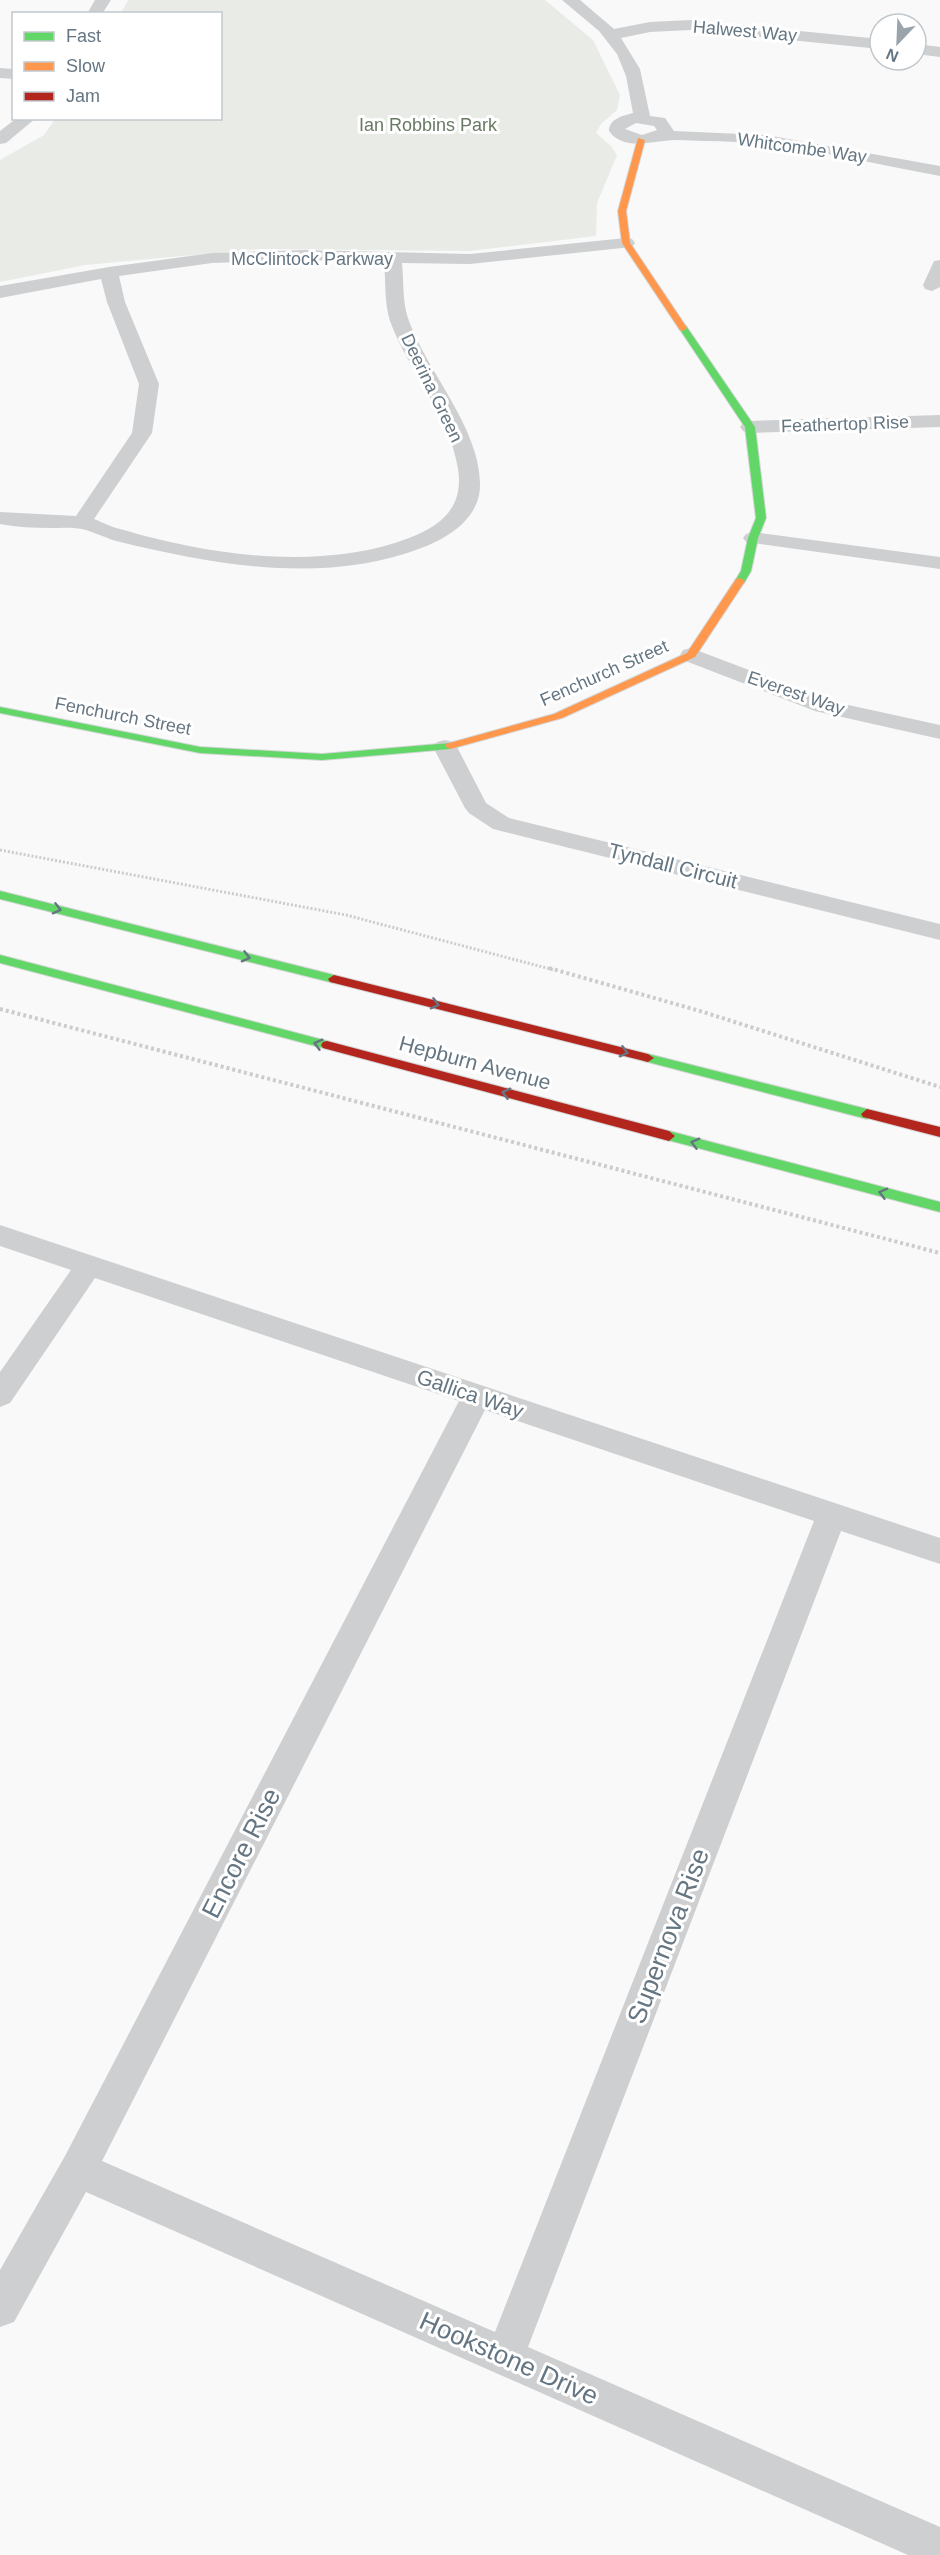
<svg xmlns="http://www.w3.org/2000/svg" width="940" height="2555" font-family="Arial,sans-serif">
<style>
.green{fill:#e8ebe6}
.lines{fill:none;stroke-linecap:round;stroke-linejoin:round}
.fast-casing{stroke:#d5d6d7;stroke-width:2}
.slow-casing{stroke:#d5d6d7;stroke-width:2}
.jam-casing{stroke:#d5d6d7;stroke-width:2}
.path-far1{stroke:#cbcccd;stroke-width:3;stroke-dasharray:2 2;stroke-linecap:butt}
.path{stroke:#cbcccd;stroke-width:4;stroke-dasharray:3 3;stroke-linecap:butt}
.street{fill:#cecfd0;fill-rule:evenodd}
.fast{fill:#63d668;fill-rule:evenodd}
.slow{fill:#ff974d;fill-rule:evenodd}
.jam{fill:#b3261e;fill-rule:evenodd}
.oneway{stroke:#657683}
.labels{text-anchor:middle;stroke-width:6;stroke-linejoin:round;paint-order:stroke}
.far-street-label{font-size:18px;fill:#657683;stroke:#fff}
.far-park-label{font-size:18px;fill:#687a64;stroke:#fff}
.street-label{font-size:21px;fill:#657683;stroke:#fff}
.near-street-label{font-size:26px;fill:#657683;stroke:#fff}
</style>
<rect width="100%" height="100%" fill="#f9f9f9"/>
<!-- green -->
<polygon class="green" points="128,0 545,0 593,40 620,95 617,110 601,124 596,133 611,146 617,155 597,203 596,236 470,251 259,249 85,265 0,282 0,160 44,135 55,119 220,118 220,14 121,13"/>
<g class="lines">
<defs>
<g id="fast">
<polygon points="680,326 686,326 755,427 766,518 758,538 751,571 744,583 740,584 735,581 741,571 748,538 756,518 745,427 679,328"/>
<polygon points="0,707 200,747 322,754 450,743 455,746 450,749 322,760 200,753 0,713"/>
<polygon points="0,891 334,975 340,979 334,983 0,899"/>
<polygon points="0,955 327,1041 333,1045 327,1049 0,963"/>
<polygon points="648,1054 867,1109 873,1114 867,1119 644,1061 642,1058"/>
<polygon points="669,1131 940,1202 940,1212 664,1139 663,1136 664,1133"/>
</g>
<g id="slow">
<polygon points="638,138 645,140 626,211 630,243 687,328 683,331 680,330 622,243 618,211"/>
<polygon points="740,578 745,581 695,657 562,718 450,749 445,746 446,744 554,714 687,653 736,579"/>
</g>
<g id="jam">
<polygon points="334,975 648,1054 654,1058 648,1062 330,982 328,979"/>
<polygon points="327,1041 669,1131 675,1136 669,1141 323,1048 321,1045 323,1042"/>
<polygon points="867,1109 940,1127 940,1137 863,1117 861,1114"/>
</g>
</defs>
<!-- fast casing -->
<use href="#fast" class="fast-casing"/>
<!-- slow casing -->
<use href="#slow" class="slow-casing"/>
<!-- jam casing -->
<use href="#jam" class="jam-casing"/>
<!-- path-far1 -->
<polyline class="path-far1" points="0,850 346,915 554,970"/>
<!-- path -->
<g class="path">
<polyline points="549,968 700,1011 940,1087"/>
<polyline points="0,1009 940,1253"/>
</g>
<!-- street -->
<g class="street">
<polygon points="95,0 111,0 102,14 87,14"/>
<path d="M562,0H580L614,29L650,22L690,20L880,39V49L690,30L650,32L621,38L640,69L650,116L665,118L674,131L766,135L940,166V176C863,162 783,141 705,141C691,141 677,139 664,141C645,143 622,149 609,131C609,119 622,116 633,113L626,76L617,54L599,31ZM636,123L654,126L657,130L642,135L625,129Z"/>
<polygon points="916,44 940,47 940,57 916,54"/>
<polygon points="0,68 14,69 14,79 0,78"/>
<polygon points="17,118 36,118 6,143 0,144 0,131"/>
<path d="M626,238L632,239L635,243L632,247L470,264L402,263C404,282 402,303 409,321C428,373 479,427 480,483C481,516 452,536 424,547C326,585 220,566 120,542C107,539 95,532 82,529C71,527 60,528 50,528C33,528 17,527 0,524V512L76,516L132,433L139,384L107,302L101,279L0,298V286L109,267L212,253L305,250L470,254ZM305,260L384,262C386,282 384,302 390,321C408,371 450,415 458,469C464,506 442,526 409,538C323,571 211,556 124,530C113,528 104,523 94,519L152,433L159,384L125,302L119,276L212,263Z"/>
<polygon points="940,260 940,287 932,291 925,289 923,285 934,261"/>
<polygon points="940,415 940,427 750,433 743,431 740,427 743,423 750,421"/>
<polygon points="753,532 940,557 940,569 746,542 743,538 746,534"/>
<polygon points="691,648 830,701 940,725 940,739 815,711 683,660 680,655 683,650"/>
<polygon points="445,740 453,742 457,747 486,803 509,818 940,924 940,940 493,829 469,813 465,808 433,747 437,742"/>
<path d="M0,1225L940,1538V1564L841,1531L528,2347L940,2527V2555H908L86,2192L14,2322L0,2327V2270L65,2156L459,1401L95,1278L10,1403L0,1407V1372L71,1270L0,1246ZM485,1410L814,1521L495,2332L102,2161Z"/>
</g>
<!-- fast -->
<use href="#fast" class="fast"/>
<!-- slow -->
<use href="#slow" class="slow"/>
<!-- jam -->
<use href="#jam" class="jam"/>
</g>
<!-- one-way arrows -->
<defs><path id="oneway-chevron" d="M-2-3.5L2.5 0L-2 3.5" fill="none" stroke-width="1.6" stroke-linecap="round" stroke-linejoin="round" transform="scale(1.5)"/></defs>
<g class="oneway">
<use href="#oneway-chevron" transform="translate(57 909) rotate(14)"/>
<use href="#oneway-chevron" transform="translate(246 957) rotate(14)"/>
<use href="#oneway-chevron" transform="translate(435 1004) rotate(14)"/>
<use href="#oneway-chevron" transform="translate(318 1044) rotate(-165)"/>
<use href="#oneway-chevron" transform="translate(624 1052) rotate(14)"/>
<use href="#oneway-chevron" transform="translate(506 1093) rotate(-165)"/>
<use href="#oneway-chevron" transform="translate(695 1143) rotate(-165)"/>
<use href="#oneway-chevron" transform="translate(883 1193) rotate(-165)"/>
</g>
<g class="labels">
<!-- far-street labels -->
<g class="far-street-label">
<text transform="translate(745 31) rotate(5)" y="6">Halwest Way</text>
<text transform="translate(802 148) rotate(8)" y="6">Whitcombe Way</text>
<text x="312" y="265">McClintock Parkway</text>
<text transform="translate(432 388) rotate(64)" y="6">Deerina Green</text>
<text transform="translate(845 424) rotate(-2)" y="6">Feathertop Rise</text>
<text transform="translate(604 673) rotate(-24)" y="6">Fenchurch Street</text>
<text transform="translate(796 693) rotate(19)" y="6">Everest Way</text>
<text transform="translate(123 716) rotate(11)" y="6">Fenchurch Street</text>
</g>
<!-- far-park labels -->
<g class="far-park-label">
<text x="428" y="131">Ian Robbins Park</text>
</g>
<!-- street labels -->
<g class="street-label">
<text transform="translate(673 866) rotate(14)" y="7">Tyndall Circuit</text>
<text transform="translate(475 1063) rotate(15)" y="7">Hepburn Avenue</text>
<text transform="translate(470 1394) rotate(19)" y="7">Gallica Way</text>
</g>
<!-- near-street labels -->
<g class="near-street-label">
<text transform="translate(241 1853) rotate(-63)" y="9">Encore Rise</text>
<text transform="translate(668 1936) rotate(-69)" y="9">Supernova Rise</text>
<text transform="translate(509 2358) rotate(24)" y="9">Hookstone Drive</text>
</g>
</g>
<!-- legend -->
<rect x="12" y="12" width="210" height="108" fill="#ffffff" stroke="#c1c8cd" stroke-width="1.5"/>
<rect x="24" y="32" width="30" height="9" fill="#63d668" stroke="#c1c8cd" stroke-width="1.5"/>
<text x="66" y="42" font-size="18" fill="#657683">Fast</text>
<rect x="24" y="62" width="30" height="9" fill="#ff974d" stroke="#c1c8cd" stroke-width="1.5"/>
<text x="66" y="72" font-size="18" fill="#657683">Slow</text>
<rect x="24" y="92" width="30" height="9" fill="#b3261e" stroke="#c1c8cd" stroke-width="1.5"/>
<text x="66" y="102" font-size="18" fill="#657683">Jam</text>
<!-- north arrow -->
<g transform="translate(898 42) rotate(203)"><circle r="28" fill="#ffffff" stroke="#c1c8cd" stroke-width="1.5"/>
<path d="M0-4.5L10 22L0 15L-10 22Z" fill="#99a4ac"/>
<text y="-9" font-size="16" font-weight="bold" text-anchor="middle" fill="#657683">N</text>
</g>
</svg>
